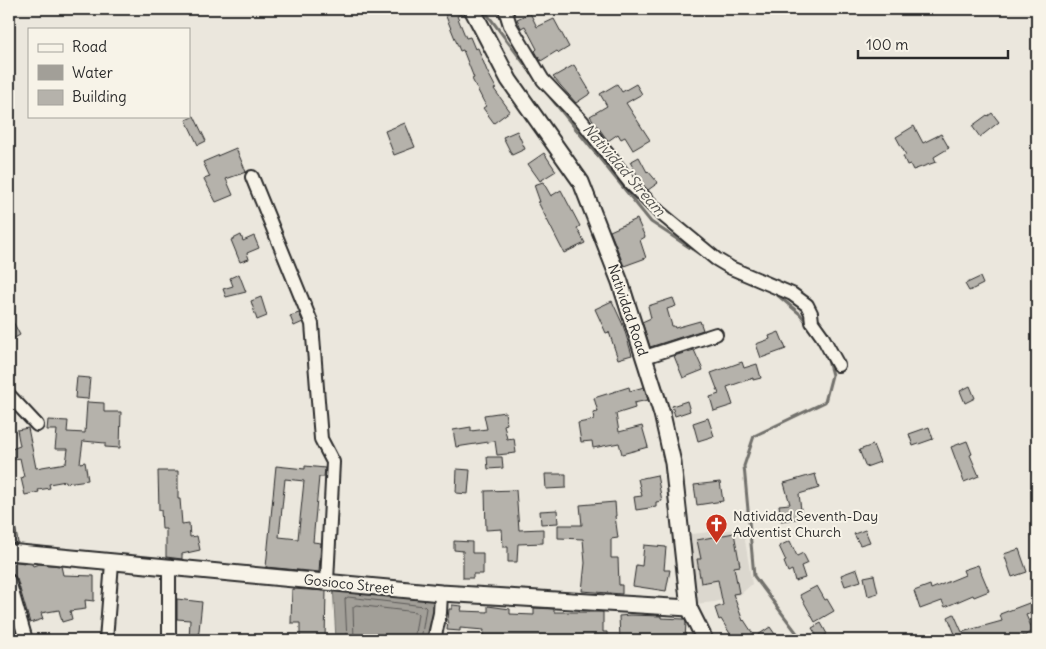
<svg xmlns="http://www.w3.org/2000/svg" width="1046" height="649" font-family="Delius,sans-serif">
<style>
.built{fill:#dbd7ce}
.water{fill:#a29f98;stroke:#72716c}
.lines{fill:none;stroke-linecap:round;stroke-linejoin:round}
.shore{stroke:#5b5957;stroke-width:1}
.stream{stroke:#72716c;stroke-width:3}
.building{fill:#b5b2ab;stroke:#2b2b2b;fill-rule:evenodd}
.minor-casing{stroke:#2b2b2b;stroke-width:16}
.tertiary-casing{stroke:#2b2b2b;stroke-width:19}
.minor{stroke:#f7f3e8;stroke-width:12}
.tertiary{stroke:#f7f3e8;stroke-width:15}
.labels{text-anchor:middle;stroke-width:4;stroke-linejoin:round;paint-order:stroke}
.street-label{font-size:14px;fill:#2b2b2b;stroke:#f7f3e8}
.poi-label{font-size:14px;fill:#2b2b2b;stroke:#f7f3e8;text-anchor:start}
.water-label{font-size:15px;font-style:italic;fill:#555451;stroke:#f7f3e8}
</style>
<rect width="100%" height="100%" fill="#ebe7dd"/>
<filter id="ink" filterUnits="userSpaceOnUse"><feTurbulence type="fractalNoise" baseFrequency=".02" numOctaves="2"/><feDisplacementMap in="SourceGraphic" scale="10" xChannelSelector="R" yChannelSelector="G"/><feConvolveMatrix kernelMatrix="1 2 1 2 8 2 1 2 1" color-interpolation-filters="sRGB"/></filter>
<g filter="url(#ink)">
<!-- built -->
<polygon class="built" points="743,528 752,584 741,594 715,602 695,604 684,535"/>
<!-- water -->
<polygon class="water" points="333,584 438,597 432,640 336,640"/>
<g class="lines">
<!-- shore -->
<g class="shore">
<polyline points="347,640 345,599 348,597 424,606 426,608 421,640"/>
<polyline points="354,640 353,607 356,605 416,612 418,614 414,640"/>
</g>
<!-- stream -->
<g class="stream">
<polyline points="485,9 487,14 535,78"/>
<polyline points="542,87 651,222 701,255"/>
<polyline points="775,293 800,314 808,324"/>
<polyline points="802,640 754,576 744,466 754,436 825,402 832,375 827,357"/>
</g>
</g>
<!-- building -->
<g class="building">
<polygon points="443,9 463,9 464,13 457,16 466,38 470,37 475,49 478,48 487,71 496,88 494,89 510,111 494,123 483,108 486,106 472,79 474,78 463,50 460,51"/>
<polygon points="530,13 537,27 554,19 569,47 559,53 557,51 541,61 535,51 537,49 525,26 521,28 517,19"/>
<polygon points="574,65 591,93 576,103 553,77"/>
<polygon points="617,84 622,92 636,84 642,94 626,103 650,140 633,150 625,137 621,139 618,134 608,141 590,116 607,106 600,94"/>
<polygon points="992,113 999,122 980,137 972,126 987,115 988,116"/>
<polygon points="194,116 206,141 198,145 186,120"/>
<polygon points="405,123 415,147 394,155 385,131"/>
<polygon points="914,126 923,143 941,134 949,148 934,157 936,162 913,170 910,164 907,165 903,156 906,155 896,137"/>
<polygon points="517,131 525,149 512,155 503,137"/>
<polygon points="236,148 246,172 226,179 233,195 216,202 204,179 210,177 203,162"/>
<polygon points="544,153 556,171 540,181 528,164"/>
<polygon points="639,157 647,172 648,171 658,183 648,190 637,179 639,178 630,162"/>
<polygon points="543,182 551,196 561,190 580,226 577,228 585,243 564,253 538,202 540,202 534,185"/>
<polygon points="637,219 645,237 640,240 646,258 624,266 610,231"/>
<polygon points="241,235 243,241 254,236 259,248 247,253 249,259 240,262 231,240"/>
<polygon points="239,274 246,292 226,297 223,289 233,286 230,278"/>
<polygon points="980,277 983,284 969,291 965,284"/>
<polygon points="261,297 267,316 257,320 251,301"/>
<polygon points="673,298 676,306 667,309 672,326 674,326 675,328 700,321 703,330 650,347 642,322 651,318 648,306"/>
<polygon points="612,301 623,325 632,355 618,359 609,332 606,333 595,309"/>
<polygon points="299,313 303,322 294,326 290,316"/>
<polygon points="9,314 20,335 9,341"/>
<polygon points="779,332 786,349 761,358 756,344 770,339 769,336"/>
<polygon points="694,350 703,370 683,378 674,356"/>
<polygon points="742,362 744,368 757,364 761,378 753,380 753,378 727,387 733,405 714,411 710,397 719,394 711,373"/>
<polygon points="77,377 90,378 88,399 75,398"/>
<polygon points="970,386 975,398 965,403 960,391"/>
<polygon points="629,387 630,391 644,387 648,400 634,403 635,408 616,414 619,432 642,426 648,447 622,454 619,443 593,448 592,441 581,442 578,423 594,420 593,413 598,412 594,398"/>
<polygon points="687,401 690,411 675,416 672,406"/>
<polygon points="87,402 104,403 104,412 121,412 120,448 105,447 105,443 83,441 80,463 85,462 88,480 66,483 66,481 49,484 50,488 38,490 39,492 25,495 21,478 24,477 20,458 11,460 9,450 20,446 17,430 28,428 36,468 66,463 68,449 55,449 57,430 47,430 48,420 68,421 67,432 85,433"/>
<polygon points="505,412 507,424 504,425 507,439 514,438 516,453 497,455 495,441 456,447 453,430 471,427 471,431 487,429 484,415"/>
<polygon points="708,418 714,436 698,441 693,423"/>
<polygon points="929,427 933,439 913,446 909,434"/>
<polygon points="967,441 972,454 970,455 979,476 964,482 951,447"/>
<polygon points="873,445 880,462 866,467 859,450"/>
<polygon points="487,457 502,457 503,468 488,469"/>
<path d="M276,466L305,469V466L325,468L324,477H319L313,542L321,543L319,572L266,567ZM285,479L304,481L298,539L279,537Z"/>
<polygon points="457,469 470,470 468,494 456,493"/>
<polygon points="158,471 178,471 178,499 180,499 182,524 189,523 190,537 197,536 200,550 182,554 182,559 166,557 166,529 162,529 161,510 159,510"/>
<polygon points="545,474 566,474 566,488 546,489"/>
<polygon points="815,474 819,488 799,494 802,518 781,521 779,505 790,504 784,483"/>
<polygon points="657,475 662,501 656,502 656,507 636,510 634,497 642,496 638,479"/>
<polygon points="720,482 723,501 697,505 694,485"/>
<polygon points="516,490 519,530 543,529 543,543 518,544 517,562 508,562 508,547 503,547 502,529 486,530 485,491"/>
<polygon points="615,502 616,516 615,516 618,538 611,539 611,558 618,558 619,585 622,585 622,594 582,591 585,563 583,539 558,538 558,525 582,525 580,505"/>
<polygon points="557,510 558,523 541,524 540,511"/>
<polygon points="9,513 13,513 18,543 9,543"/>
<polygon points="865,530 870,542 860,545 854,534"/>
<polygon points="734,533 740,566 734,567 739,593 733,594 743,621 744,620 755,637 770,627 779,640 734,640 721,619 719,620 715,608 723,605 718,580 701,583 697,559 701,559 697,540"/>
<polygon points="454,541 472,542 472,553 483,553 483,574 473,574 473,578 463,578 463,551 454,550"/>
<polygon points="790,541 797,556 803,553 808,563 801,566 805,578 795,581 792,570 788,572 784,562 786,561 779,546"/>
<polygon points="644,545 666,547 664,570 670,570 666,591 633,586 636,565 642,566"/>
<polygon points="1019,549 1027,572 1012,577 1004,554"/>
<polygon points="10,561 32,564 33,566 39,564 61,566 63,575 94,576 94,601 85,600 86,609 70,611 72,619 62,622 59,610 41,613 43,619 30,623 17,579 14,575 9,573"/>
<polygon points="978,565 989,591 974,597 973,595 945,607 942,601 920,609 914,591 930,585 931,589 965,575 963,570"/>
<polygon points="857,569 861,581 845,586 841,575"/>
<polygon points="874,575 878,593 868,596 864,577"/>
<polygon points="817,586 825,600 827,599 834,611 815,622 800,595"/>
<polygon points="292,589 326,591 325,640 300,640 300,623 291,623"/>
<polygon points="177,599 202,602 198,640 189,640 190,620 177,619"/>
<polygon points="1037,600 1037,611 1026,615 1033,631 1020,638 1014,640 942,640 942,639 955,634 948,617 954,614 962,632 1002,621 1000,614"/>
<polygon points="452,605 462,606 461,611 488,612 488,606 510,609 510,614 534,615 534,608 554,609 554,612 603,612 603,632 607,632 607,640 576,640 575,636 552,637 552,640 507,640 507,637 483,636 484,630 460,628 460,631 447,630 449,609 452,609"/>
<polygon points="630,615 661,616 661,618 684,619 686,622 685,640 631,640 631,638 620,639 619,616"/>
<polygon points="821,623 827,634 818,638 812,628"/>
</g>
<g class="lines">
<defs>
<g id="minor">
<polyline points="505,9 510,25 543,80 582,121 631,184 659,212 716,259 731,268 792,294 807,305 811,313 812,322 822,336 838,365"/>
<polyline points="252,177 312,324 321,439 333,462 327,581"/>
<polyline points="645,357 716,334"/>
<polyline points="9,395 37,425"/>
<polyline points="9,581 26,640"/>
<polyline points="106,640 112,563"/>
<polyline points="169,640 169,566"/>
<polyline points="434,640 440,613 441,593"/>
</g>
<g id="tertiary">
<polyline points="472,9 509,80 581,182 620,282 662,414 673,463 689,608 705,640"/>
<polyline points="9,552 441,593 689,608"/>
</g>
</defs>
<!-- minor casing -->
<use href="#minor" class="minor-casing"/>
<!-- tertiary casing -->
<use href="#tertiary" class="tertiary-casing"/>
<!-- minor -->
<use href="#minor" class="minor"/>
<!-- tertiary -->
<use href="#tertiary" class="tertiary"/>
</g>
</g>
<!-- icons -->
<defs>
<symbol id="church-pin" viewBox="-11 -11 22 30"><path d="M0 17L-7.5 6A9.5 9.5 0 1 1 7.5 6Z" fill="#c8321e" stroke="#f7f3e8"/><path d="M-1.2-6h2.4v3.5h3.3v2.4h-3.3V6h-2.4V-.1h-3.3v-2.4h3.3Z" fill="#fff"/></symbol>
</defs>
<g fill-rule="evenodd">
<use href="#church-pin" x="704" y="512" width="25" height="34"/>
</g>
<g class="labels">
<!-- street labels -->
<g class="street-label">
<text transform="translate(628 310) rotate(71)" y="5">Natividad Road</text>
<text transform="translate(349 584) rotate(6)" y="5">Gosioco Street</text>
</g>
<!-- poi labels -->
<g class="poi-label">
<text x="733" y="521">Natividad Seventh-Day<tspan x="733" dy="16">Adventist Church</tspan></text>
</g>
<!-- water labels -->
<g class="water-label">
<text transform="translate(624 170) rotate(49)" y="5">Natividad Stream</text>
</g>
</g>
<!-- margin -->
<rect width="1046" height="649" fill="none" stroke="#f7f3e8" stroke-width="30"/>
<rect x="15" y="15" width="1016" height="619" fill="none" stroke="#2b2b2b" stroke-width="2" filter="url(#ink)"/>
<!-- legend -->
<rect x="28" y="28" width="162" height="90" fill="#f7f3e8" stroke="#a5a39c"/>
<rect x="38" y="44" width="25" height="8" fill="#f7f3e8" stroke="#a5a39c"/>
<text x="72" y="52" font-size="15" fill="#2b2b2b">Road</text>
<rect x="38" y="65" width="25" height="15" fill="#a29f98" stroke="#a5a39c"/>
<text x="72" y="78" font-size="15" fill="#2b2b2b">Water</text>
<rect x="38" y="90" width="25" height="15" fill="#b5b2ab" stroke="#a5a39c"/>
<text x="72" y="102" font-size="15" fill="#2b2b2b">Building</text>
<!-- scale -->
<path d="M858 50v8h150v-8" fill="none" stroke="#2b2b2b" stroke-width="2.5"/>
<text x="866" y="50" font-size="15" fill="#2b2b2b" stroke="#f7f3e8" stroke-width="4" paint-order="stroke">100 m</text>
</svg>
